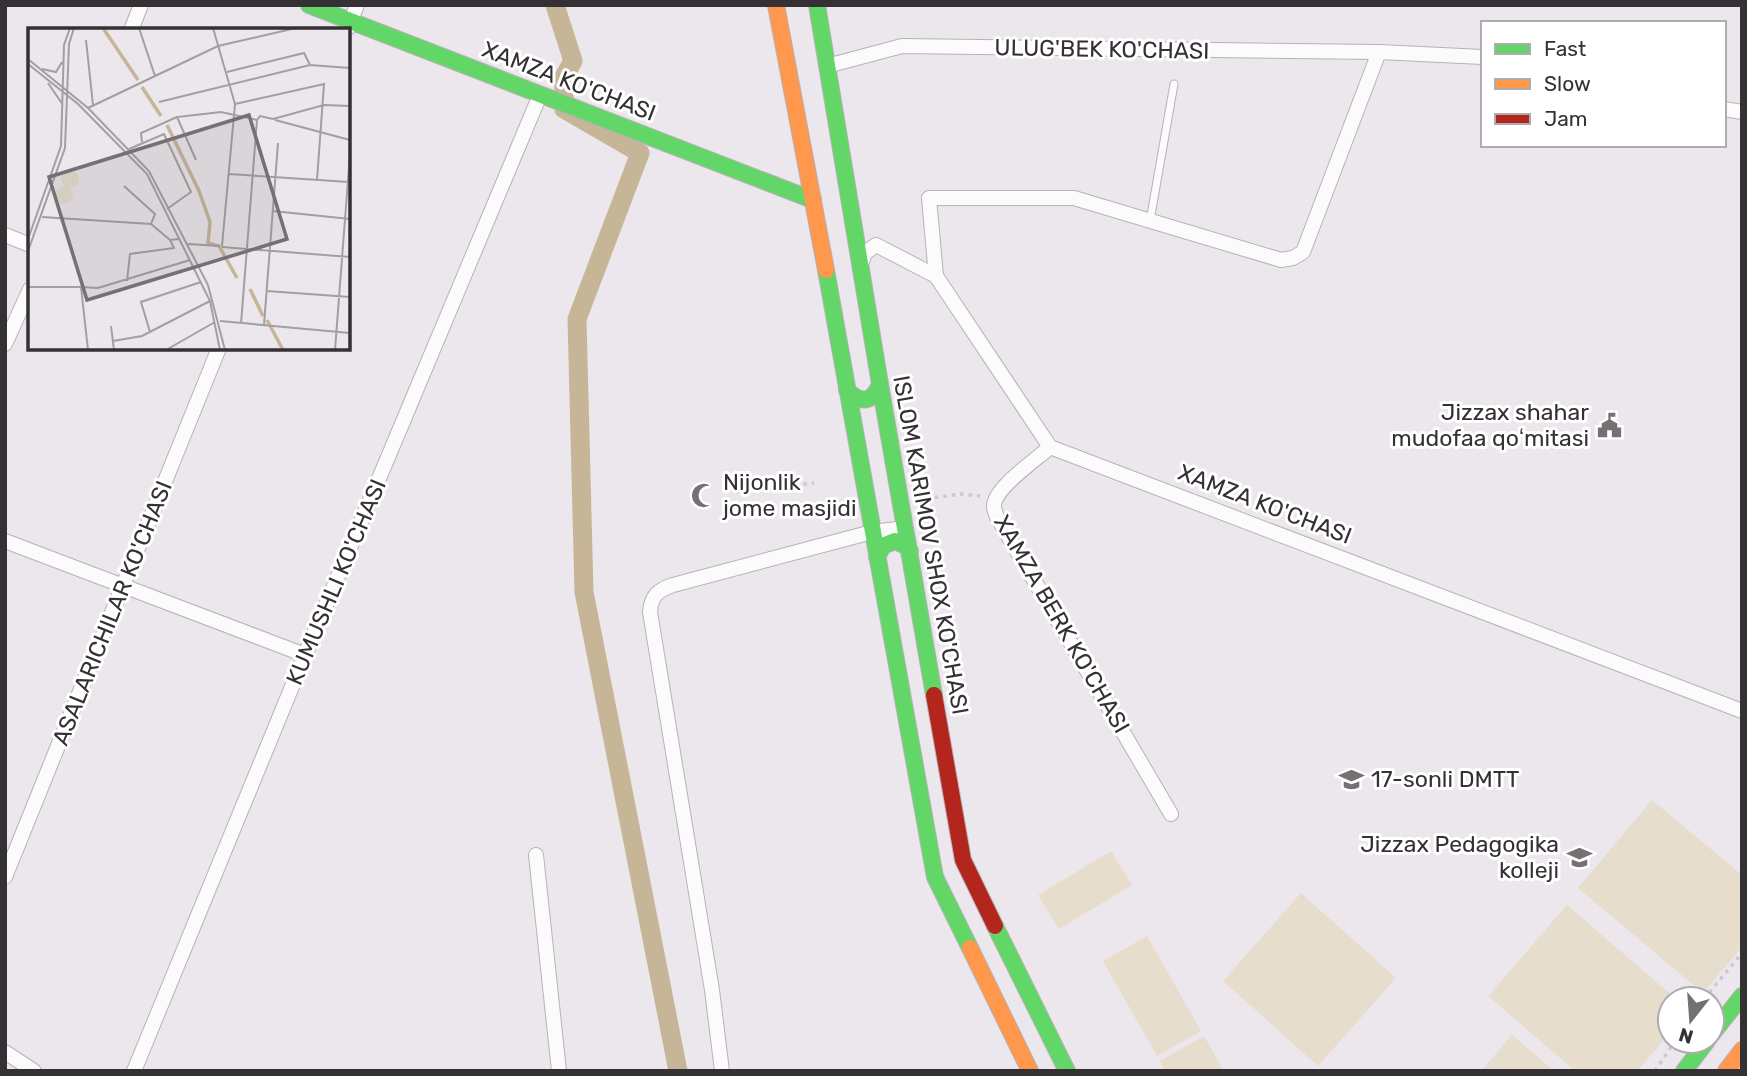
<svg xmlns="http://www.w3.org/2000/svg" width="1747" height="1076" font-family="Rubik,sans-serif">
<style>
.green{fill:#e7ddcd}
.lines{fill:none;stroke-linecap:round;stroke-linejoin:round}
.canal{stroke:#c6b697;stroke-width:19}
.lane-casing{stroke:#b7b2b7;stroke-width:9}
.street-casing{stroke:#b7b2b7;stroke-width:16}
.fast-casing{stroke:#b7b2b7;stroke-width:18}
.slow-casing{stroke:#b7b2b7;stroke-width:18}
.jam-casing{stroke:#b7b2b7;stroke-width:18}
.path{stroke:#cbc9cb;stroke-width:3.5;stroke-dasharray:3.5 5;stroke-linecap:butt}
.lane{stroke:#fcfbfc;stroke-width:7}
.street{stroke:#fcfbfc;stroke-width:14}
.fast{stroke:#63d668;stroke-width:16}
.slow{stroke:#ff974d;stroke-width:16}
.jam{stroke:#b3261e;stroke-width:16}
.labels{text-anchor:middle;stroke-width:6;stroke-linejoin:round;paint-order:stroke}
.street-label{font-size:23px;fill:#343034;stroke:#fff}
.poi-label{font-size:23px;fill:#343034;stroke:#fff;text-anchor:end}
.inset-river{fill:none;stroke:#c6b697;stroke-width:3.5}
.inset-road{fill:none;stroke:#a29ea2;stroke-width:2}
.view{fill:#747074;fill-opacity:0.15;stroke:#747074;stroke-width:3.5}
.inset-edge{fill:none;stroke:#343034;stroke-width:3.5}
</style>
<rect width="100%" height="100%" fill="#ece7ec"/>
<!-- green -->
<g class="green">
<polygon points="1652,800 1742,875 1742,947 1703,993 1578,888"/>
<polygon points="1111,851 1132,885 1059,929 1038,895"/>
<polygon points="1301,893 1396,978 1318,1066 1223,981"/>
<polygon points="1567,905 1676,999 1670,999 1670,1033 1637,1071 1575,1071 1488,996"/>
<polygon points="1147,936 1201,1031 1157,1056 1103,961"/>
<polygon points="1512,1035 1554,1071 1481,1071"/>
<polygon points="1204,1036 1224,1071 1165,1071 1160,1061"/>
</g>
<g class="lines">
<!-- canal -->
<polyline class="canal" points="555,5 573,61 564,77 564,109 640,153 577,319 584,592 678,1071"/>
<defs>
<polyline id="lane" points="1150,221 1174,84"/>
<g id="street">
<polyline points="348,28 357,5"/>
<polyline points="131,30 141,5"/>
<polyline points="827,66 902,46 1379,52 1483,57"/>
<polyline points="1724,109 1742,112"/>
<polyline points="5,235 30,245"/>
<polyline points="861,264 865,253 876,245 936,276 1050,447 1742,711"/>
<polyline points="936,276 929,198 1074,198 1281,260 1293,258 1303,252 1379,52"/>
<polyline points="5,344 30,289"/>
<path d="M1050,447C1037,459 994,488 994,506C994,510 996,514 997,517L1171,814"/>
<polyline points="5,541 305,655"/>
<polyline points="536,855 559,1071"/>
<polyline points="5,877 219,348"/>
<polyline points="5,1052 34,1071"/>
<polyline points="134,1071 305,655 540,95"/>
<path d="M722,1071L712,990L650,612C651,596 658,590 673,585L872,532L906,528"/>
</g>
<g id="fast">
<polyline points="309,5 813,200"/>
<polyline points="817,5 880,384 934,695"/>
<polyline points="826,270 935,877 970,948"/>
<path d="M847,390C861,404 872,403 880,384"/>
<polyline points="877,557 883,546 895,541 906,546 910,551"/>
<polyline points="995,926 1067,1071"/>
<polyline points="1712,1034 1742,996"/>
<polyline points="1684,1071 1707,1041"/>
</g>
<g id="slow">
<polyline points="776,5 826,270"/>
<polyline points="970,948 1030,1071"/>
<polyline points="1726,1071 1742,1050"/>
</g>
<polyline id="jam" points="934,695 963,860 995,926"/>
</defs>
<!-- lane casing -->
<use href="#lane" class="lane-casing"/>
<!-- street casing -->
<use href="#street" class="street-casing"/>
<!-- fast casing -->
<use href="#fast" class="fast-casing"/>
<!-- slow casing -->
<use href="#slow" class="slow-casing"/>
<!-- jam casing -->
<use href="#jam" class="jam-casing"/>
<!-- path -->
<g class="path">
<polyline points="736,492 814,483"/>
<polyline points="918,500 960,494 980,496"/>
<polyline points="1704,999 1742,953"/>
<polyline points="1655,1071 1675,1041"/>
</g>
<!-- lane -->
<use href="#lane" class="lane"/>
<!-- street -->
<use href="#street" class="street"/>
<!-- fast -->
<use href="#fast" class="fast"/>
<!-- slow -->
<use href="#slow" class="slow"/>
<!-- jam -->
<use href="#jam" class="jam"/>
</g>
<!-- icons -->
<defs>
<symbol id="civic-bare" viewBox="-9 -9 18 18"><path d="M-.6-6.5H3V-4.5H.6V-3L4-1V1h2V6H-6V1h2V-1L-.6-3ZM-1.2 2.5V6h2.4V2.5Z" fill="#747074" stroke="#fff" stroke-width="2.5" paint-order="stroke"/></symbol>
<symbol id="mosque-bare" viewBox="-9 -9 18 18"><path d="M3.5-4.9A6 6 0 1 0 3.5 4.9A5 5 0 1 1 3.5-4.9Z" fill="#747074" stroke="#fff" stroke-width="2.5" paint-order="stroke"/></symbol>
<symbol id="school-bare" viewBox="-9 -9 18 18"><path d="M0-5L7-2L0 1L-7-2ZM-4 1L0 2.5L4 1V4Q0 6-4 4Z" fill="#747074" stroke="#fff" stroke-width="2.5" paint-order="stroke"/></symbol>
<symbol id="university-bare" viewBox="-9 -9 18 18"><path d="M0-5L7-2L0 1L-7-2ZM-4 1L0 2.5L4 1V4Q0 6-4 4Z" fill="#747074" stroke="#fff" stroke-width="2.5" paint-order="stroke"/></symbol>
</defs>
<g fill-rule="evenodd">
<use href="#civic-bare" x="1592" y="408" width="35" height="35"/>
<use href="#mosque-bare" x="686" y="478" width="35" height="35"/>
<use href="#school-bare" x="1334" y="762" width="35" height="35"/>
<use href="#university-bare" x="1562" y="840" width="35" height="35"/>
</g>
<g class="labels">
<!-- street labels -->
<g class="street-label">
<text transform="translate(1102 49) rotate(1)" y="8">ULUG'BEK KO'CHASI</text>
<text transform="translate(569 81) rotate(21)" y="8">XAMZA KO'CHASI</text>
<text transform="translate(1265 504) rotate(21)" y="8">XAMZA KO'CHASI</text>
<text transform="translate(931 545) rotate(80)" y="8">ISLOM KARIMOV SHOX KO'CHASI</text>
<text transform="translate(336 582) rotate(-67)" y="8">KUMUSHLI KO'CHASI</text>
<text transform="translate(112 613) rotate(-68)" y="8">ASALARICHILAR KO'CHASI</text>
<text transform="translate(1062 624) rotate(60)" y="8">XAMZA BERK KO'CHASI</text>
</g>
<!-- poi labels -->
<g class="poi-label">
<text x="1589" y="420">Jizzax shahar<tspan x="1589" dy="26">mudofaa qoʻmitasi</tspan></text>
<text x="723" y="490" text-anchor="start">Nijonlik<tspan x="723" dy="26">jome masjidi</tspan></text>
<text x="1371" y="787" text-anchor="start">17-sonli DMTT</text>
<text x="1559" y="852">Jizzax Pedagogika<tspan x="1559" dy="26">kolleji</tspan></text>
</g>
</g>
<!-- overview -->
<g transform="translate(28 28)">
<rect width="322" height="322" fill="#ece7ec"/>
<path d="M33 151a9 9 0 1 1 18 0a9 9 0 1 1-18 0ZM27 167a9 9 0 1 1 18 0a9 9 0 1 1-18 0Z" fill="#e7ddcd"/>
<path class="inset-river" d="M75,0L110,52M114,59L133,88M139,97L171,163L182,194L180,215L191,218L209,250M222,261L235,288M239,292L255,322"/>
<path class="inset-road" d="M111,0L127,48M185,0L207,76L194,218M58,12L65,77M0,31L60,80L121,143L180,257L197,322M0,36L50,76L119,146L182,273L192,322M14,41L28,44L34,34M199,44L276,25L282,37M20,55L35,77M131,74L282,37L322,40M207,76L296,56L289,152M60,80L190,18L268,0M247,92L322,112M114,114L113,105L149,89M101,121L136,106L163,164L139,181M168,132L149,89L193,84L229,92M201,146L321,154M96,158L127,186L123,196M245,183L322,191M14,189L123,196L142,212L151,211M0,211L33,118L36,17L42,0M160,216L192,218M194,219L322,229M0,223L37,120L41,16L46,0M99,253L102,226L146,220L142,212M0,259H53L60,322M53,259L70,260L162,232M239,263L322,269M192,293L322,305M213,296L229,92L232,88L245,91L296,77L322,78M236,297L250,115M83,298L86,322M122,304L113,274L173,254M85,313L114,308L182,273M138,322L187,294M307,322L322,126"/>
<path class="view" d="M221,87L259,211L59,272L21,149Z"/>
<rect width="322" height="322" class="inset-edge"/>
</g>
<!-- border -->
<rect width="1747" height="1076" fill="none" stroke="#343034" stroke-width="14"/>
<!-- legend -->
<rect x="1481" y="21" width="245" height="126" fill="#ffffff" stroke="#aeacae" stroke-width="2"/>
<rect x="1495" y="44" width="35" height="10" fill="#63d668" stroke="#aeacae" stroke-width="2"/>
<text x="1544" y="56" font-size="21" fill="#343034">Fast</text>
<rect x="1495" y="79" width="35" height="10" fill="#ff974d" stroke="#aeacae" stroke-width="2"/>
<text x="1544" y="91" font-size="21" fill="#343034">Slow</text>
<rect x="1495" y="114" width="35" height="10" fill="#b3261e" stroke="#aeacae" stroke-width="2"/>
<text x="1544" y="126" font-size="21" fill="#343034">Jam</text>
<!-- north arrow -->
<g transform="translate(1691 1020) rotate(197)"><circle r="33" fill="#ffffff" stroke="#aeacae" stroke-width="2"/>
<path d="M0-5L12 26L0 18L-12 26Z" fill="#747074"/>
<text y="-10" font-size="19" font-weight="bold" text-anchor="middle" fill="#343034">N</text>
</g>
</svg>
